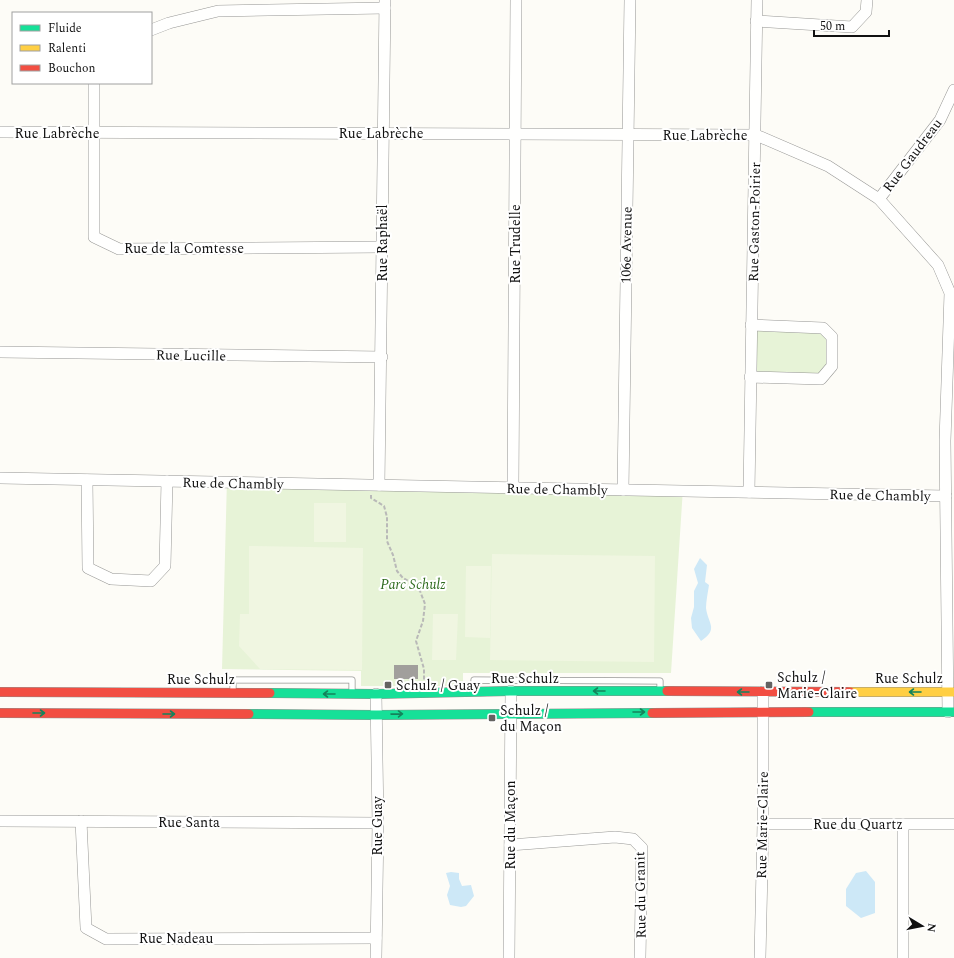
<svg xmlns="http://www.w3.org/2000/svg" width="954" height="958" font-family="Spectral,serif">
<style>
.green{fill:#e7f3d7}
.pitch{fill:#f0f6e1}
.water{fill:#cde8f7}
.building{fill:#a19f9c}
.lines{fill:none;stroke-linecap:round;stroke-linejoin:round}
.lane-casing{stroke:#979795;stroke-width:7}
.street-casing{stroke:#979795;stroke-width:12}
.fast-casing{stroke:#8e8d8b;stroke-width:10}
.slow-casing{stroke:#8e8d8b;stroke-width:10}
.jam-casing{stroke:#8e8d8b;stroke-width:10}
.path{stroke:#b9b9b8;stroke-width:2;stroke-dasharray:4 2;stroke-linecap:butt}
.lane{stroke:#fffffe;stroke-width:5.5}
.street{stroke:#fffffe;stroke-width:11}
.fast{stroke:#16e098;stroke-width:9}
.slow{stroke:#ffcf43;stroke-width:9}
.jam{stroke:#f24e42;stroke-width:9}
.oneway{stroke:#14835b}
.poi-dot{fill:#646362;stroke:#fff;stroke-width:1.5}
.labels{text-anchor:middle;stroke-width:4;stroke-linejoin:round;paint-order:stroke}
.street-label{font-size:14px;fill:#111;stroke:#fff}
.park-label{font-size:14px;font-style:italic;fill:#2f6b1f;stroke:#fff}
.poi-label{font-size:14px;fill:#111;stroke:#fff;text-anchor:start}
</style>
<rect width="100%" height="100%" fill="#fdfcf7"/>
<!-- green -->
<g class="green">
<polygon points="751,325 823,328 832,337 832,366 821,379 750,377"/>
<polygon points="227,479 683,488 671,673 463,673 463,686 361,686 361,671 222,669"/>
</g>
<!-- pitch -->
<g class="pitch">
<rect x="314" y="503" width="32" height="39"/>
<polygon points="249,546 363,548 362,670 260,669 239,646 240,614 249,614"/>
<polygon points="492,554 655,556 654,662 490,660"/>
<polygon points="466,566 491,566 490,638 465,637"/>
<polygon points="433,614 458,614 456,660 432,660"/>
</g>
<!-- water -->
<g class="water">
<path d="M700,558L707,565L705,582L709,585C708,592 706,601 706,608C708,624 719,629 701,641L692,628L691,618L694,607V591L698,583L694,569Z"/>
<polygon points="866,871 875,882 875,913 861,918 846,906 846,889 856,873"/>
<polygon points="451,872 459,873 459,879 462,886 471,885 474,896 466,906 461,907 450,905 447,895 450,886 446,873"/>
</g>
<!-- building -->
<rect class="building" x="394" y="665" width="24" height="14"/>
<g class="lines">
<defs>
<g id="lane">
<polyline points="474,691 474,680 660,681 660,691"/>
<polyline points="233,693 233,680 352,680 352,692"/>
</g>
<g id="street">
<polyline points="756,21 852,27 866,12 867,0"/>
<polyline points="151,30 169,23 218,11 385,8"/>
<polyline points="94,83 94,237 119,249 382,247"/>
<polyline points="0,132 756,135 828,166 879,199 938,265 950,293 945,441 948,712"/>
<polyline points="879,199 940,120 954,90"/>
<polyline points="0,352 382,357"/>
<polyline points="750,377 821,379 832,366 832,337 823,328 751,325"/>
<polyline points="0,478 946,496"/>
<polyline points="87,480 88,568 111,579 151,581 165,566 167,481"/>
<polyline points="379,485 385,0"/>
<polyline points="513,488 516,0"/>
<polyline points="623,490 630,0"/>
<polyline points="749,492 757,0"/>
<polyline points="0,821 378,823"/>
<polyline points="81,821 86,928 106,939 376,938"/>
<polyline points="763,824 954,824"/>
<polyline points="510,845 615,837 633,839 642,848 640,958"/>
<polyline points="376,958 378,823 376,694"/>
<polyline points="509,958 511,691"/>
<polyline points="760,958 763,824 763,692"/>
<polyline points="903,958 903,824"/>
</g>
<g id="fast">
<polyline points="270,693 376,694 511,691 667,691"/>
<polyline points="809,712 954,712"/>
<polyline points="249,714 376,715 652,713"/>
</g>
<polyline id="slow" points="850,692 954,692"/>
<g id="jam">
<polyline points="667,691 850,692"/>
<polyline points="0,692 270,693"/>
<polyline points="0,713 249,714"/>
<polyline points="652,713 809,712"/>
</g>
</defs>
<!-- lane casing -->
<use href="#lane" class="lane-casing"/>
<!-- street casing -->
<use href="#street" class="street-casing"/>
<!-- fast casing -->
<use href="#fast" class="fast-casing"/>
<!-- slow casing -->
<use href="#slow" class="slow-casing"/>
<!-- jam casing -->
<use href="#jam" class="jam-casing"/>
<!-- path -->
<polyline class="path" points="371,495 371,498 384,506 387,517 387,541 393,555 397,571 403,578 410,582 420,591 425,604 423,621 416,641 424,669 424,681"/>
<!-- lane -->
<use href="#lane" class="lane"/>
<!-- street -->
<use href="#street" class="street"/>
<!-- fast -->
<use href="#fast" class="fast"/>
<!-- slow -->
<use href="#slow" class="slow"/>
<!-- jam -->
<use href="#jam" class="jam"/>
</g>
<!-- one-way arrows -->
<defs><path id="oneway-shaft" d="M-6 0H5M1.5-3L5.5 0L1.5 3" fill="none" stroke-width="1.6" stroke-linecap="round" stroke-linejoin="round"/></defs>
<g class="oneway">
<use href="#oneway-shaft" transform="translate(599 691) rotate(-180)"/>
<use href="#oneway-shaft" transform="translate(743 692) rotate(-180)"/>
<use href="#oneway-shaft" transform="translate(915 692) rotate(-180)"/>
<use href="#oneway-shaft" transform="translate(329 694) rotate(-180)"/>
<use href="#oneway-shaft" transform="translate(639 712)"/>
<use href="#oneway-shaft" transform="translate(39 713)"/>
<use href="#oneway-shaft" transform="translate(169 714)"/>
<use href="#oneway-shaft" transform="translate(397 714) rotate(-1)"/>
</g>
<!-- markers -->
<g class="poi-dot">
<rect x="384" y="681" width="8" height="8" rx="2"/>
<rect x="765" y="681" width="8" height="8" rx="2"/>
<rect x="488" y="714" width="8" height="8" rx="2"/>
</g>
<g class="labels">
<!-- street labels -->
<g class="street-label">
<text x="57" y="138">Rue Labrèche</text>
<text x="381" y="138">Rue Labrèche</text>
<text x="705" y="140">Rue Labrèche</text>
<text transform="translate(912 155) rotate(-53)" y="5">Rue Gaudreau</text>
<text transform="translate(754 222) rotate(-89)" y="5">Rue Gaston-Poirier</text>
<text transform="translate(382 243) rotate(-90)" y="5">Rue Raphaël</text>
<text transform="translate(515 244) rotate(-90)" y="5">Rue Trudelle</text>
<text transform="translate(626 245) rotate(-89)" y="5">106e Avenue</text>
<text x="184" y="253">Rue de la Comtesse</text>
<text transform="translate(191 355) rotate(1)" y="5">Rue Lucille</text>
<text transform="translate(233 483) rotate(1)" y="5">Rue de Chambly</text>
<text transform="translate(557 489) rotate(1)" y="5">Rue de Chambly</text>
<text transform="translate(880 495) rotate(1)" y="5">Rue de Chambly</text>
<text x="525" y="683">Rue Schulz</text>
<text x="909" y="683">Rue Schulz</text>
<text x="201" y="684">Rue Schulz</text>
<text x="189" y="827">Rue Santa</text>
<text x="858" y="829">Rue du Quartz</text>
<text transform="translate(510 825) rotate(-90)" y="5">Rue du Maçon</text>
<text transform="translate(762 825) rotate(-89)" y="5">Rue Marie-Claire</text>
<text transform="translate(377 826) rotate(-90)" y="5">Rue Guay</text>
<text transform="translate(640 895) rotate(-91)" y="5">Rue du Granit</text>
<text x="176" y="943">Rue Nadeau</text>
</g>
<!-- park labels -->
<g class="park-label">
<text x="413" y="589">Parc Schulz</text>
</g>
<!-- poi labels -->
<g class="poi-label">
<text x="777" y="682">Schulz /<tspan x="777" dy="16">Marie-Claire</tspan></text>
<text x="396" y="690">Schulz / Guay</text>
<text x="500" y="715">Schulz /<tspan x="500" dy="16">du Maçon</tspan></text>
</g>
</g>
<!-- legend -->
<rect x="12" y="12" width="140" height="72" fill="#ffffff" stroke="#a0a0a0"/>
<rect x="20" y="25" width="20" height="6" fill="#16e098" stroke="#a0a0a0"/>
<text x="48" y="32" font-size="12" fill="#111111">Fluide</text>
<rect x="20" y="45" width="20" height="6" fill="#ffcf43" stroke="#a0a0a0"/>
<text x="48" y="52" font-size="12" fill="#111111">Ralenti</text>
<rect x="20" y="65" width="20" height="6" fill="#f24e42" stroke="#a0a0a0"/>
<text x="48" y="72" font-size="12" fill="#111111">Bouchon</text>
<!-- north arrow -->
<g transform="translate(922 926) rotate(100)" stroke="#ffffff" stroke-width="3" paint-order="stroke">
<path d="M0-3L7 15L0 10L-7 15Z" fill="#111111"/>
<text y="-6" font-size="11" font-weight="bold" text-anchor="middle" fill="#111111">N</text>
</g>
<!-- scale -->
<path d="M814 30v6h75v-6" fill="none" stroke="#111111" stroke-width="2"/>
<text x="820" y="30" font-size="12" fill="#111111" stroke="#ffffff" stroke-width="3" paint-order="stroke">50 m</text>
</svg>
